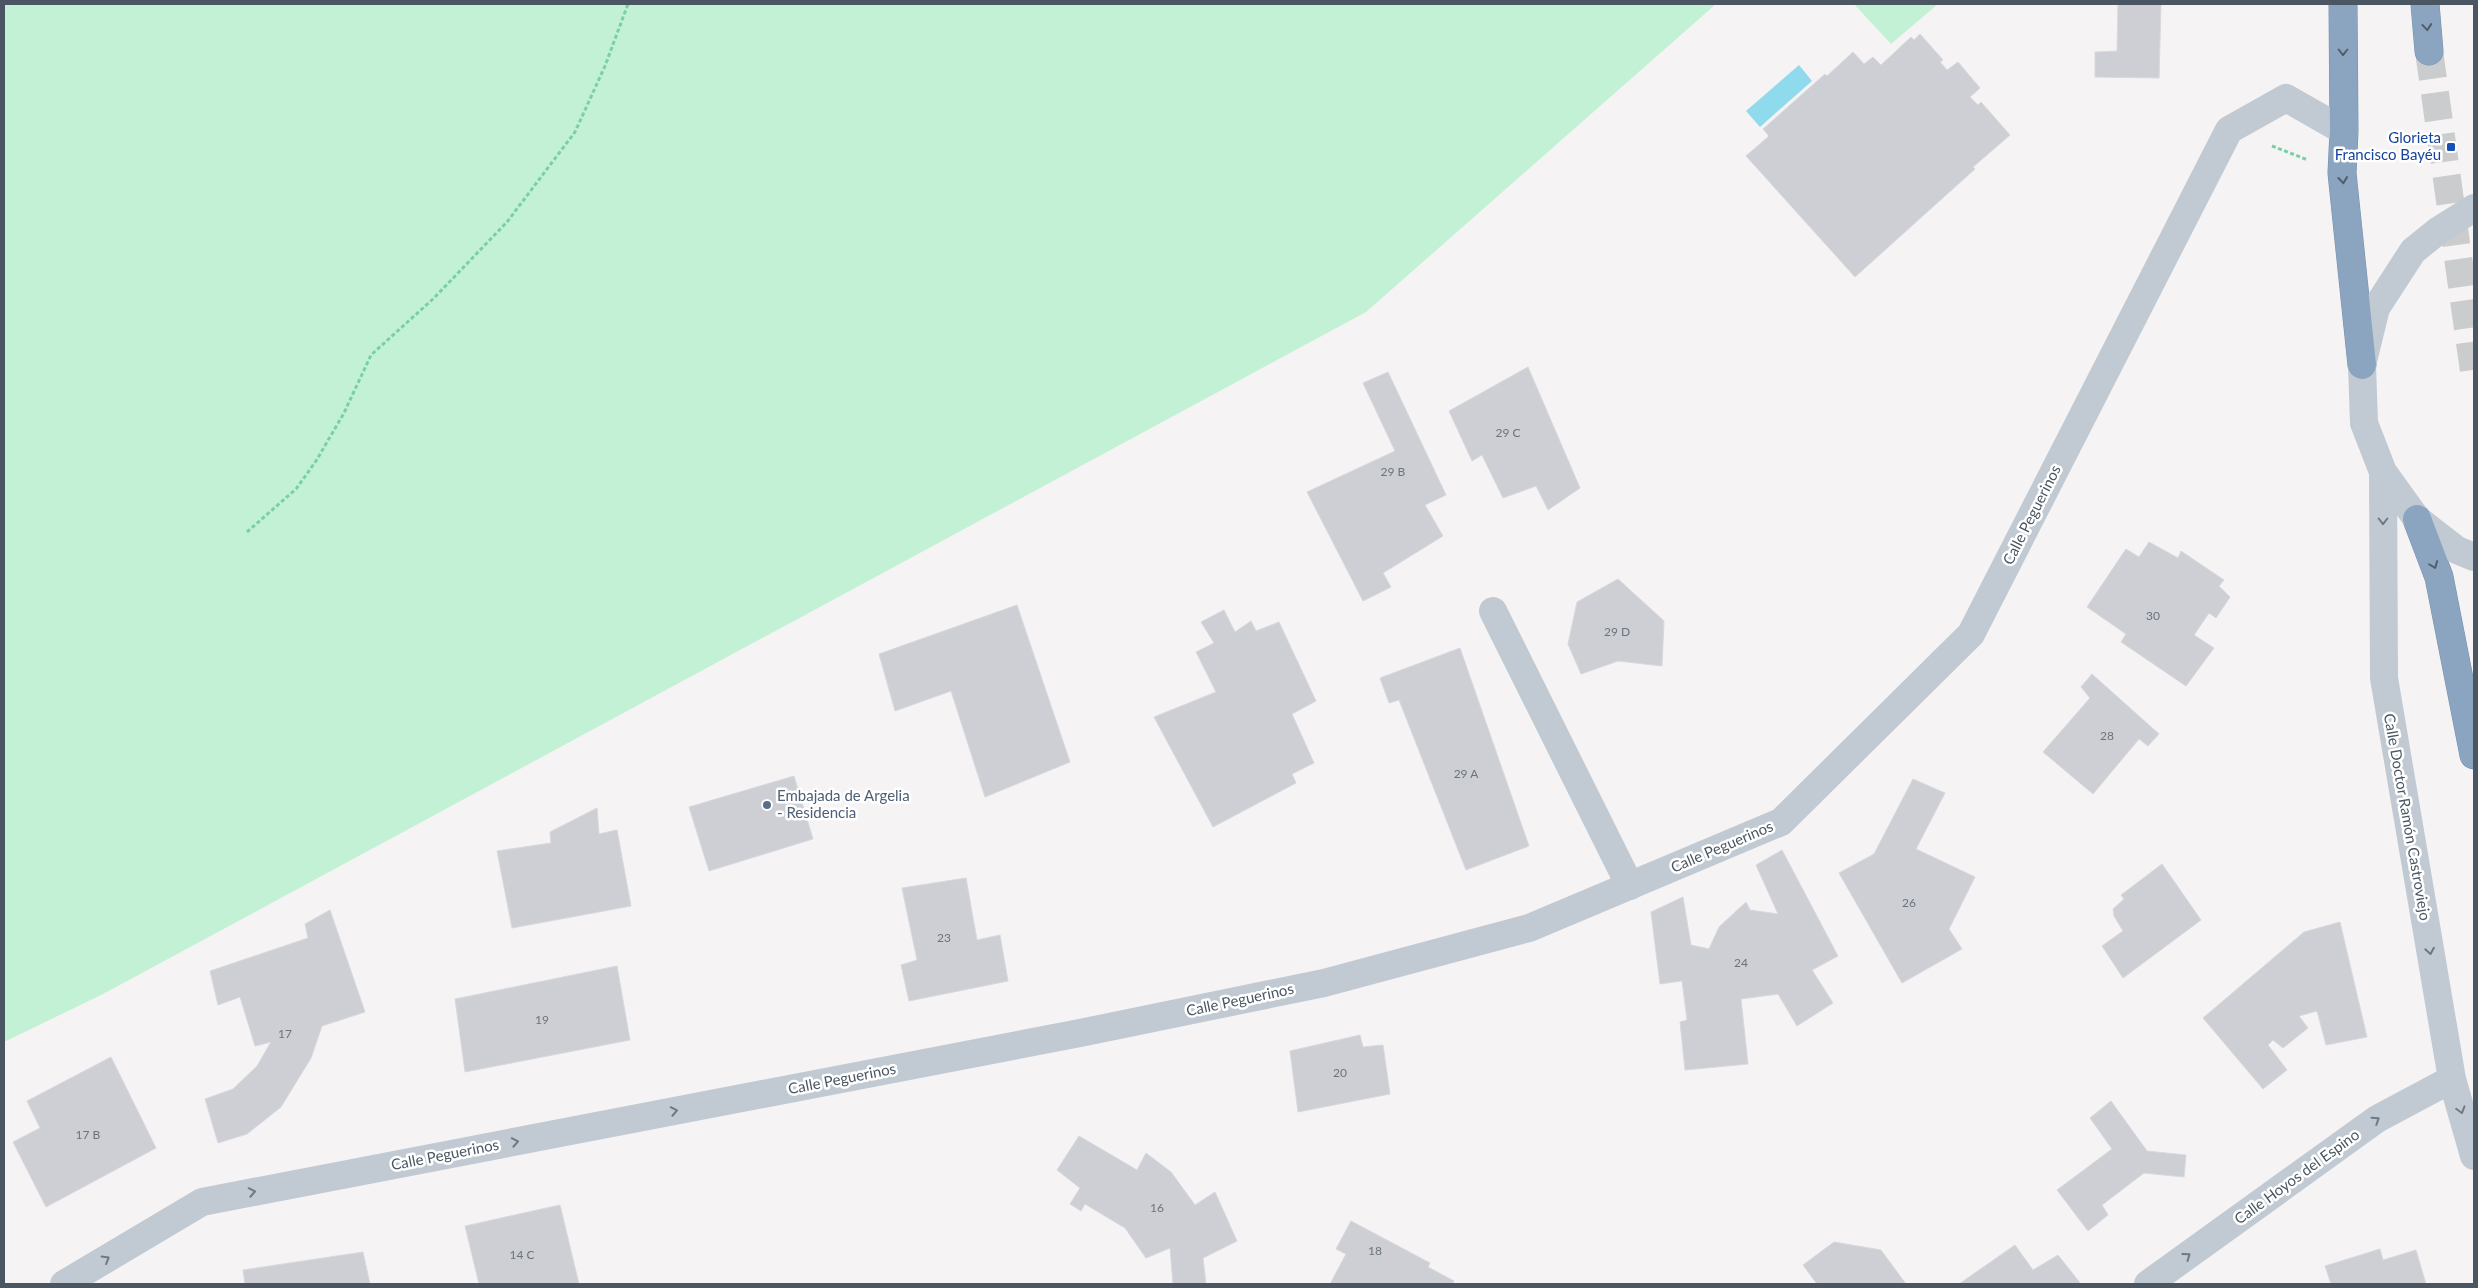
<svg xmlns="http://www.w3.org/2000/svg" width="2478" height="1288" font-family="Lato,sans-serif">
<style>
.green{fill:#c3f1d5}
.water{fill:#90daee}
.building{fill:#cdcfd5;stroke:#d7d9de}
.lines{fill:none;stroke-linecap:round;stroke-linejoin:round}
.highway-tunnel{stroke:#caccce;stroke-width:28;stroke-dasharray:28 14;stroke-linecap:butt}
.highway-casing{stroke:#7690ad;stroke-width:29}
.path{stroke:#7ad0a6;stroke-width:3;stroke-dasharray:4 2.5;stroke-linecap:butt}
.minor{stroke:#c1cad2;stroke-width:28}
.highway{stroke:#8ba5c1;stroke-width:28}
.oneway{stroke:#505e6b}
.oneway2{stroke:#6e7983}
.transit-dot{fill:#1a4fb4;stroke:#fff;stroke-width:2}
.service-dot{fill:#5c6f8a;stroke:#fff;stroke-width:2}
.labels{text-anchor:middle;stroke-width:5;stroke-linejoin:round;paint-order:stroke}
.number-label{font-size:12px;fill:#6b747e}
.transit-label{font-size:15px;fill:#164399;stroke:#fff;text-anchor:end}
.street-label{font-size:15px;fill:#4a5661;stroke:#fff}
.service-label{font-size:15px;fill:#4e5e75;stroke:#fff;text-anchor:start}
</style>
<rect width="100%" height="100%" fill="#f5f3f3"/>
<!-- green -->
<g class="green">
<polygon points="4,4 1716,4 1366,312 103,994 4,1042"/>
<polygon points="1854,4 1938,4 1891,44"/>
</g>
<!-- water -->
<polygon class="water" points="1799,65 1812,81 1760,127 1746,111"/>
<!-- building -->
<g class="building">
<polygon points="2118,4 2161,4 2159,78 2095,77 2095,52 2117,51"/>
<polygon points="1920,34 1943,60 1940,62 1947,70 1958,62 1980,88 1970,97 1978,105 1981,102 2010,135 1973,167 1975,169 1855,277 1746,156 1769,136 1763,129 1825,74 1827,76 1853,52 1864,64 1873,57 1881,65 1911,37 1914,40"/>
<polygon points="1528,367 1580,488 1548,510 1536,486 1503,498 1482,455 1472,461 1449,411"/>
<polygon points="1388,372 1446,495 1425,505 1443,536 1383,573 1391,587 1363,601 1307,492 1395,451 1363,383"/>
<polygon points="2149,542 2178,558 2181,551 2224,580 2219,586 2230,597 2216,618 2209,613 2194,635 2214,648 2186,686 2121,642 2126,634 2087,607 2126,549 2139,557"/>
<polygon points="1618,579 1664,621 1662,666 1618,661 1581,674 1568,644 1577,602"/>
<polygon points="1017,605 1070,762 985,797 951,691 895,711 879,654"/>
<polygon points="1224,610 1235,632 1251,621 1256,631 1279,622 1316,701 1292,714 1314,763 1292,774 1296,783 1213,827 1154,717 1216,692 1196,652 1214,643 1201,622"/>
<polygon points="1460,648 1529,846 1466,870 1399,700 1389,703 1380,678"/>
<polygon points="2092,674 2159,734 2148,746 2139,739 2093,794 2043,752 2090,698 2081,687"/>
<polygon points="794,776 813,839 709,871 689,807"/>
<polygon points="1913,779 1945,793 1916,849 1975,877 1949,929 1962,949 1902,983 1839,873 1874,854"/>
<polygon points="597,808 599,834 617,830 631,906 512,928 497,851 551,843 550,832"/>
<polygon points="1782,850 1838,956 1812,970 1833,1003 1797,1026 1778,994 1741,999 1748,1064 1685,1070 1680,1022 1687,1020 1682,981 1660,984 1651,912 1683,897 1691,945 1709,949 1719,927 1746,902 1750,910 1778,914 1756,865"/>
<polygon points="2162,864 2201,920 2123,978 2102,946 2123,931 2114,916 2113,909 2124,899 2121,895"/>
<polygon points="966,878 977,940 1000,935 1008,981 909,1001 901,965 917,960 902,888"/>
<polygon points="330,910 365,1012 322,1026 311,1058 281,1107 247,1134 218,1143 205,1099 233,1089 257,1066 271,1042 255,1046 240,997 218,1005 210,971 308,938 305,924"/>
<polygon points="2340,922 2367,1037 2326,1045 2317,1011 2299,1016 2308,1028 2283,1048 2273,1040 2268,1045 2287,1070 2263,1089 2203,1018 2304,932"/>
<polygon points="617,966 630,1040 465,1072 455,999"/>
<polygon points="1360,1035 1363,1047 1383,1045 1390,1094 1298,1112 1290,1051"/>
<polygon points="111,1057 156,1148 46,1207 13,1142 40,1128 27,1101"/>
<polygon points="2111,1101 2147,1151 2186,1155 2184,1177 2144,1173 2102,1205 2108,1215 2088,1231 2057,1190 2112,1149 2090,1118"/>
<polygon points="1079,1136 1137,1170 1146,1153 1171,1172 1195,1205 1215,1192 1237,1241 1203,1258 1206,1284 1173,1284 1170,1248 1146,1258 1125,1228 1085,1204 1081,1211 1070,1204 1080,1188 1057,1170"/>
<polygon points="560,1205 579,1284 479,1284 465,1226"/>
<polygon points="1351,1221 1430,1263 1428,1267 1454,1281 1452,1284 1330,1284 1346,1254 1336,1249"/>
<polygon points="1834,1242 1881,1250 1906,1284 1817,1284 1803,1265"/>
<polygon points="2015,1245 2033,1270 2058,1255 2081,1284 1959,1284"/>
<polygon points="2380,1249 2383,1260 2416,1250 2426,1284 2331,1284 2325,1266"/>
<polygon points="363,1252 370,1284 245,1284 243,1270"/>
</g>
<g class="lines">
<!-- highway-tunnel -->
<polyline class="highway-tunnel" points="2429,51 2474,371"/>
<defs>
<g id="highway">
<polyline points="2343,4 2344,131 2342,173 2362,365"/>
<polyline points="2425,4 2429,51"/>
<polyline points="2417,519 2439,577 2474,755"/>
</g>
</defs>
<!-- highway casing -->
<use href="#highway" class="highway-casing"/>
<!-- path -->
<g class="path">
<polyline points="2272,146 2308,160"/>
<polyline points="247,532 296,489 316,461 344,413 371,355 433,299 507,222 575,132 605,66 628,4"/>
</g>
<!-- minor -->
<g class="minor">
<polyline points="2474,208 2439,230 2413,251 2376,308 2362,365 2364,423 2383,472 2417,519 2457,550 2474,557"/>
<polyline points="2383,472 2384,678 2452,1079 2474,1156"/>
<polyline points="1493,611 1630,886"/>
<polyline points="64,1284 202,1202 1080,1033 1324,983 1529,928 1781,822 1971,634 2229,130 2286,98 2344,131"/>
<polyline points="2148,1284 2377,1119 2452,1079"/>
</g>
<!-- highway -->
<use href="#highway" class="highway"/>
</g>
<!-- one-way arrows -->
<defs><path id="oneway-chevron" d="M-2-3.5L2.5 0L-2 3.5" fill="none" stroke-width="1.6" stroke-linecap="round" stroke-linejoin="round" transform="scale(1.25)"/></defs>
<g class="oneway">
<use href="#oneway-chevron" transform="translate(2427 27) rotate(85)"/>
<use href="#oneway-chevron" transform="translate(2343 52) rotate(90)"/>
<use href="#oneway-chevron" transform="translate(2343 180) rotate(84)"/>
<use href="#oneway-chevron" transform="translate(2434 565) rotate(69)"/>
</g>
<g class="oneway2">
<use href="#oneway-chevron" transform="translate(2383 521) rotate(90)"/>
<use href="#oneway-chevron" transform="translate(2430 951) rotate(80)"/>
<use href="#oneway-chevron" transform="translate(2461 1110) rotate(74)"/>
<use href="#oneway-chevron" transform="translate(674 1111) rotate(-11)"/>
<use href="#oneway-chevron" transform="translate(2376 1120) rotate(-33)"/>
<use href="#oneway-chevron" transform="translate(515 1142) rotate(-11)"/>
<use href="#oneway-chevron" transform="translate(252 1192) rotate(-11)"/>
<use href="#oneway-chevron" transform="translate(2187 1256) rotate(-36)"/>
<use href="#oneway-chevron" transform="translate(106 1259) rotate(-31)"/>
</g>
<!-- markers -->
<rect class="transit-dot" x="2446" y="142" width="10" height="10" rx="2.5"/>
<circle class="service-dot" cx="767" cy="805" r="5"/>
<g class="labels">
<!-- number labels -->
<g class="number-label">
<text x="1508" y="437">29 C</text>
<text x="1393" y="476">29 B</text>
<text x="2153" y="620">30</text>
<text x="1617" y="636">29 D</text>
<text x="2107" y="740">28</text>
<text x="1466" y="778">29 A</text>
<text x="1909" y="907">26</text>
<text x="944" y="942">23</text>
<text x="1741" y="967">24</text>
<text x="542" y="1024">19</text>
<text x="285" y="1038">17</text>
<text x="1340" y="1077">20</text>
<text x="88" y="1139">17 B</text>
<text x="1157" y="1212">16</text>
<text x="1375" y="1255">18</text>
<text x="522" y="1259">14 C</text>
</g>
<!-- transit labels -->
<g class="transit-label">
<text x="2441" y="143">Glorieta<tspan x="2441" dy="17">Francisco Bayéu</tspan></text>
</g>
<!-- street labels -->
<g class="street-label">
<text transform="translate(2032 515) rotate(-63)" y="5">Calle Peguerinos</text>
<text transform="translate(2407 817) rotate(80)" y="5">Calle Doctor Ramón Castroviejo</text>
<text transform="translate(1722 847) rotate(-23)" y="5">Calle Peguerinos</text>
<text transform="translate(1240 1000) rotate(-12)" y="5">Calle Peguerinos</text>
<text transform="translate(842 1079) rotate(-11)" y="5">Calle Peguerinos</text>
<text transform="translate(445 1155) rotate(-11)" y="5">Calle Peguerinos</text>
<text transform="translate(2297 1177) rotate(-36)" y="5">Calle Hoyos del Espino</text>
</g>
<!-- service labels -->
<g class="service-label">
<text x="777" y="801">Embajada de Argelia<tspan x="777" dy="17">- Residencia</tspan></text>
</g>
</g>
<!-- border -->
<rect width="2478" height="1288" fill="none" stroke="#4a5661" stroke-width="10"/>
</svg>
